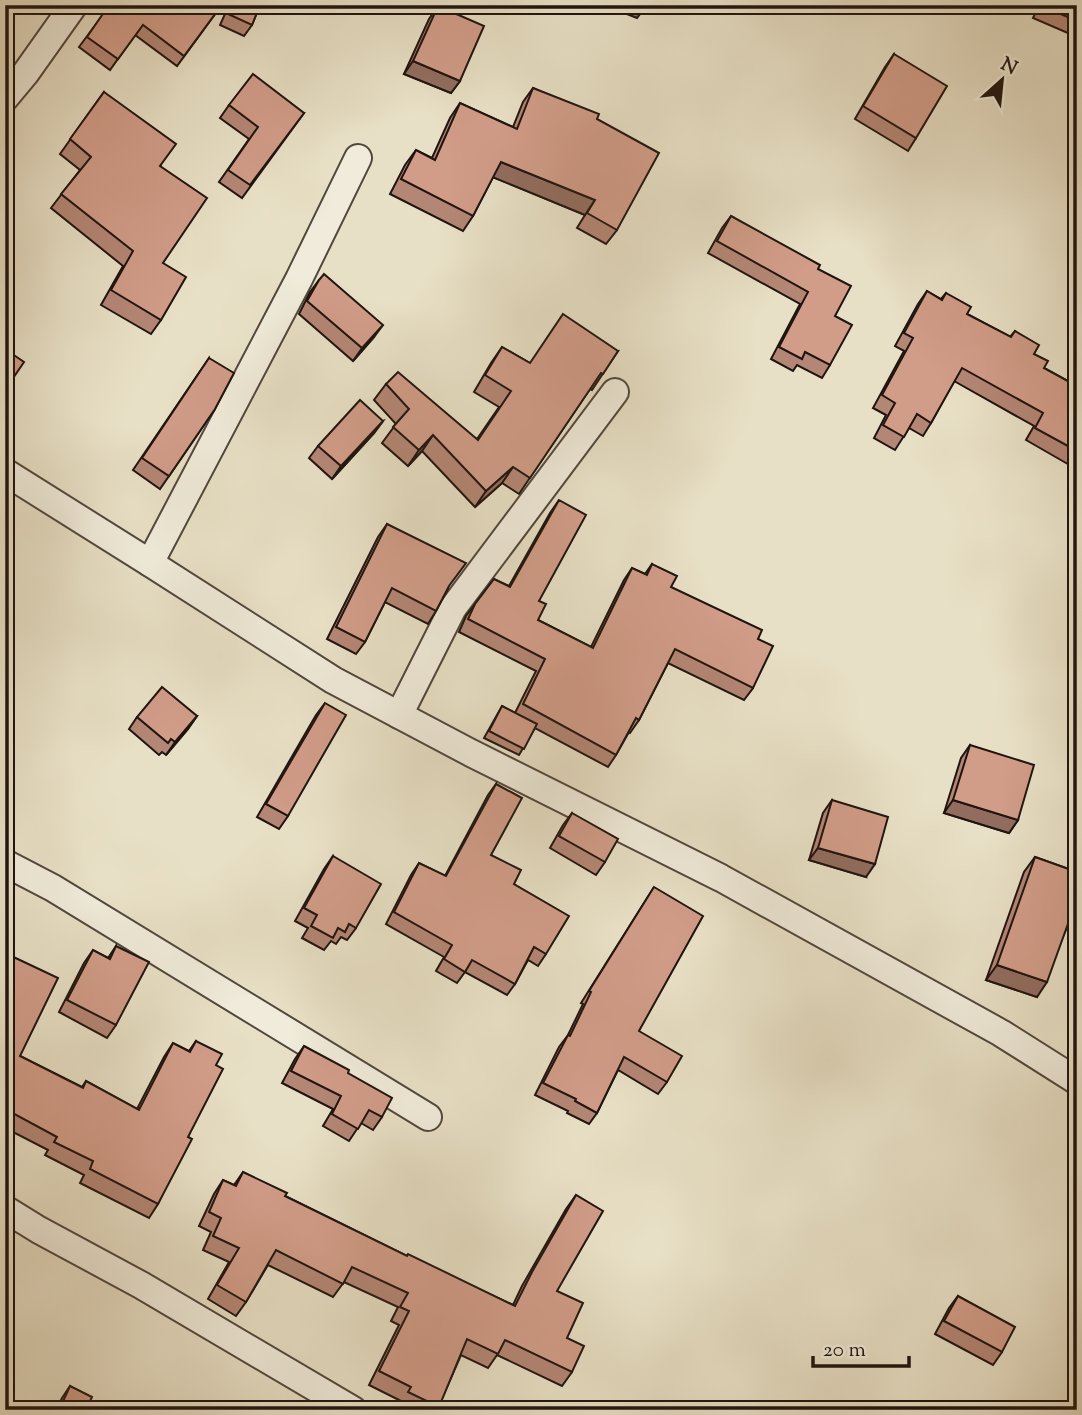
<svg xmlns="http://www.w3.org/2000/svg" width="1082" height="1415" font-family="'Sorts Mill Goudy',serif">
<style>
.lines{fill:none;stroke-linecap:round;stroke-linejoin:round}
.street-casing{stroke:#51473d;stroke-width:30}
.street{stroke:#f0ebda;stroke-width:26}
.wall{fill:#b48675;stroke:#1f140f;stroke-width:2}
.shaded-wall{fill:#926d5f;stroke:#1f140f;stroke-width:2}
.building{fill:#d19c88;stroke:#1f140f;stroke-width:2}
</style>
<rect width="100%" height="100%" fill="#e8e0c6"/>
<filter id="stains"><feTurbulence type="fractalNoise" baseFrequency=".00286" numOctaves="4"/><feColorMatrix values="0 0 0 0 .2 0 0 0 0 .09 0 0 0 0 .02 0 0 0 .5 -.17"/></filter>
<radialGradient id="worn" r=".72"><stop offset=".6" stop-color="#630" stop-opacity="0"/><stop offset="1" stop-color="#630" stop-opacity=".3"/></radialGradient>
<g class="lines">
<defs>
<g id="street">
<polyline points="5,98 25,74 74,5"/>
<polyline points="5,472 150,563 333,680 471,753 721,878 1001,1033 1077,1081"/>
<polyline points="150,563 299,279 358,158"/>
<polyline points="399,715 453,608 615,392"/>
<polyline points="5,863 53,888 428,1117"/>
<polyline points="5,1209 39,1230 141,1285 353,1410"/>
</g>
</defs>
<!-- street casing -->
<use href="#street" class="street-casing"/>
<!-- street -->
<use href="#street" class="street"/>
</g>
<!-- wall -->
<g class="wall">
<polygon points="97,5 157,5 164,10 167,5 208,5 218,10 177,66 135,35 110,70 79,47 105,12"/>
<polygon points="229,5 260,5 252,25 244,36 220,25"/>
<polygon points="1039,5 1077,5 1077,37 1033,18"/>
<polygon points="438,6 460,81 451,93 404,74 429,19"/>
<polygon points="894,54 916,138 908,151 855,119 885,67"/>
<polygon points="533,88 597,119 617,230 606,244 577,228 585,215 493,177 473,216 463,231 390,194 405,165 416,150 432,158 450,118 460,103 513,127 523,102"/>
<polygon points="104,92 161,166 163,263 161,320 151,334 101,305 123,266 51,208 80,170 60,154"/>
<polygon points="229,105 304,113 242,198 219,182 249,139 220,118"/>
<polygon points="731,216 818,269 835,316 830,365 822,378 797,365 793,371 771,359 800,304 708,253 722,228"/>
<polygon points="319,280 374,337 353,361 299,314 310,292"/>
<polygon points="927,291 941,299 946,293 967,314 1010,337 1015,331 1034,354 1044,368 1077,386 1077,461 1073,467 1026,440 1034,426 954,381 931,423 923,436 909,428 895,450 874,438 886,415 873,408 904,351 895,346 918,304"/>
<polygon points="502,347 530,363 618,351 592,390 590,389 519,494 502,483 475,507 422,451 408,466 382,443 396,424 374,400 386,384 477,439 499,407 474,392 491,363"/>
<polygon points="209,358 215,409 160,489 133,470"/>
<polygon points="383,421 374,433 332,479 309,458 318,446"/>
<polygon points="559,500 539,601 538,620 591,647 624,580 632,568 645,574 652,564 671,587 758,639 753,688 744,700 668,663 639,720 630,733 629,732 616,755 608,767 535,728 519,755 484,738 502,706 515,713 536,671 459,632 466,616 494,579 509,586 550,513"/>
<polygon points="387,524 448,589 436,611 428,624 385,602 365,642 356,654 327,639 378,537"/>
<polygon points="325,703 288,816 279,829 257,817 316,715"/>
<polygon points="197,716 188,729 166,755 162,752 159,755 129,729 137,717"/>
<polygon points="970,745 1018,820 1009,833 944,813 961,758"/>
<polygon points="496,784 491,855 514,884 546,954 538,966 528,960 515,984 507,995 465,972 457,983 436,971 444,957 386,924 411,875 419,863 445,876 488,795"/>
<polygon points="832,800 866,877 809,860 823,813"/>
<polygon points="572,813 605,862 596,875 550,848 563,825"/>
<polygon points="333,856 356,928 347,940 341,937 336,944 331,941 324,950 302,938 308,928 295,921 324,869"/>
<polygon points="1035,857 1077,872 1077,930 1067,927 1037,997 986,980 1024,872"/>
<polygon points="654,887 639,1031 667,1082 658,1094 618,1070 597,1113 589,1124 567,1113 568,1111 535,1095 559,1047 568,1035 583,1004 581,1003"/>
<polygon points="116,946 116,1025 107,1038 59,1012 84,963 93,950 108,958"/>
<polygon points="5,953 20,1056 82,1087 86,1081 137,1109 164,1057 173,1043 189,1051 196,1041 216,1065 188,1137 158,1204 149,1218 80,1183 84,1175 45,1155 48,1150 5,1128"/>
<polygon points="304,1046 348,1073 382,1117 373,1130 361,1123 349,1141 323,1126 333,1109 282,1083 295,1059"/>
<polygon points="243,1172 285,1196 407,1256 513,1305 522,1286 566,1209 576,1195 557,1291 567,1338 572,1372 562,1386 497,1355 488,1368 461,1355 437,1410 406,1410 398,1406 401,1401 369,1385 399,1325 391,1321 398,1307 344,1282 333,1297 268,1265 246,1302 236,1316 208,1299 229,1262 203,1250 211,1232 199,1226 214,1194 223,1180 234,1185"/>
<polygon points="958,1296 1002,1352 993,1365 935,1334 949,1308"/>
<polygon points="70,1386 86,1410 56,1410 62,1398"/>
</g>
<!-- shaded-wall -->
<g class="shaded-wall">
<polygon points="604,5 645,5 646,6 637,18"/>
<polygon points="413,61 460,81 451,93 404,74"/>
<polygon points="501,162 595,200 585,215 490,176"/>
<polygon points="383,325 374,337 353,361 362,348"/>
<polygon points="383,421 374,433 332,479 341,466"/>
<polygon points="433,435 422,451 408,466 419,450"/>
<polygon points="513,467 502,483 475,507 486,491"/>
<polygon points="197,716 188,729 166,755 175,742"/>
<polygon points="953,800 1018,820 1009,833 944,813"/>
<polygon points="818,848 875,864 866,877 809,860"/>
<polygon points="1073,910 1077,911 1077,930 1062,925"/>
<polygon points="997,965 1047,982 1037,997 986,980"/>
</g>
<!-- building -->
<g class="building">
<polygon points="109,5 157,5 166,11 169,5 208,5 218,10 184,56 143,25 118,59 87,37"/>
<polygon points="232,5 260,5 252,25 228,14"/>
<polygon points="1042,5 1077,5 1077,21 1042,6"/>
<polygon points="438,6 484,26 460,81 413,61"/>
<polygon points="894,54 947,86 916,138 863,106"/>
<polygon points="253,74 304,113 250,185 228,170 258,127 229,105"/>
<polygon points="533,88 599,114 597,119 659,153 617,230 587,213 595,200 501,162 473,216 401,179 416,150 435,160 460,103 517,129"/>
<polygon points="104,92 176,144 160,166 207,198 163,263 186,277 161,320 111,290 133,251 61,194 91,157 70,139"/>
<polygon points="731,216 820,265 818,269 851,286 835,316 852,325 830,365 805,352 802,359 779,347 808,292 717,241"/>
<polygon points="324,274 383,325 362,348 307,301 319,280"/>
<polygon points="927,291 942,300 946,293 971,307 967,314 1011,337 1015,331 1039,345 1034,354 1048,361 1044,368 1077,386 1077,451 1035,428 1043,413 962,368 931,423 917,414 904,437 883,425 895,403 882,395 913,338 904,333"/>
<polygon points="563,314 618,351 603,374 601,373 530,478 513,467 486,491 433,435 419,450 393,427 409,409 386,384 398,372 478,440 511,391 485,375 502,347 530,363"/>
<polygon points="5,349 24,362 5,390"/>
<polygon points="209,358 234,373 215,409 169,476 142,458"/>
<polygon points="360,400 383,421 341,466 318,446"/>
<polygon points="559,500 586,515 539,601 546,604 538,620 593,648 632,568 647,575 652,564 677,576 671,587 762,630 758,639 773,646 753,688 675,649 639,720 636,718 616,755 523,704 545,659 468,619 475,604 494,579 510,587"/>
<polygon points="387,524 466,563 449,586 436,611 392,588 365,642 336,627"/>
<polygon points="162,687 197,716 175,742 171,739 168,743 137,717"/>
<polygon points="325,703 346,715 288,816 266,804"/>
<polygon points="502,706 537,724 524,749 489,731"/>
<polygon points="970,745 1034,765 1018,820 953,800"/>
<polygon points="496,784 522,798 491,855 521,870 514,884 569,916 546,954 534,947 515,984 472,960 465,972 444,959 452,945 394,912 419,863 446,876"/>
<polygon points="832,800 888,817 875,864 818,848"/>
<polygon points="572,813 618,839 605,862 559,836"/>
<polygon points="333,856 381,884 356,928 349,924 345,932 338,928 333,938 311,926 317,915 304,908"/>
<polygon points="1035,857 1077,872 1077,911 1073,910 1047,982 997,965"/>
<polygon points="654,887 703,916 639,1031 682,1056 667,1082 624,1057 597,1113 575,1101 576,1099 543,1083 568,1035 570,1036 591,992 589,991"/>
<polygon points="116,946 149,962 116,1025 67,1000 93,950 110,959"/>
<polygon points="5,953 58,978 20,1056 83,1088 86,1081 139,1110 173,1043 190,1052 196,1041 222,1054 216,1065 223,1069 188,1137 192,1139 158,1204 90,1169 93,1161 54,1142 57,1137 5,1109"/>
<polygon points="304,1046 349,1070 348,1073 392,1098 382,1117 369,1110 358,1129 332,1114 341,1096 291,1071"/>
<polygon points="243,1172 287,1193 285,1196 407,1256 408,1254 515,1306 532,1272 576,1195 603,1211 557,1291 583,1303 567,1338 584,1346 572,1372 505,1340 498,1354 467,1339 439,1407 408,1392 411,1387 379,1371 409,1311 400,1307 408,1293 352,1267 343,1284 276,1250 246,1302 217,1285 239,1248 213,1236 221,1218 209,1212 223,1180 236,1186"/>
<polygon points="958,1296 1015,1327 1002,1352 944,1321"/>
<polygon points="70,1386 92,1397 86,1410 59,1410"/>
<polygon points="18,1403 31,1410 5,1410 5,1405"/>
</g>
<!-- margin -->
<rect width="1082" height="1415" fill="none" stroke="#e8e0c6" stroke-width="28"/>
<rect x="7" y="7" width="1068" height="1401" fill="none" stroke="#1f140f" stroke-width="3.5"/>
<rect x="14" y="14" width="1054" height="1387" fill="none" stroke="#1f140f" stroke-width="2"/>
<!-- north arrow -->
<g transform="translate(1002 80) rotate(27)" stroke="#f0ebda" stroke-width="5" paint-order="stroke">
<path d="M0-5L12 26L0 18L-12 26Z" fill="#1f140f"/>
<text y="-10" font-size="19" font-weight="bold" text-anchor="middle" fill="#1f140f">N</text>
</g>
<!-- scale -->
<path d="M813 1356v10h96v-10" fill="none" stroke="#1f140f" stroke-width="3.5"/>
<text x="823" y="1356" font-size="21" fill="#1f140f" stroke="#f0ebda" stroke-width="5" paint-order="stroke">20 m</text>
<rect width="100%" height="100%" filter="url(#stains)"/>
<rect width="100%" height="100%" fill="url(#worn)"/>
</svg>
